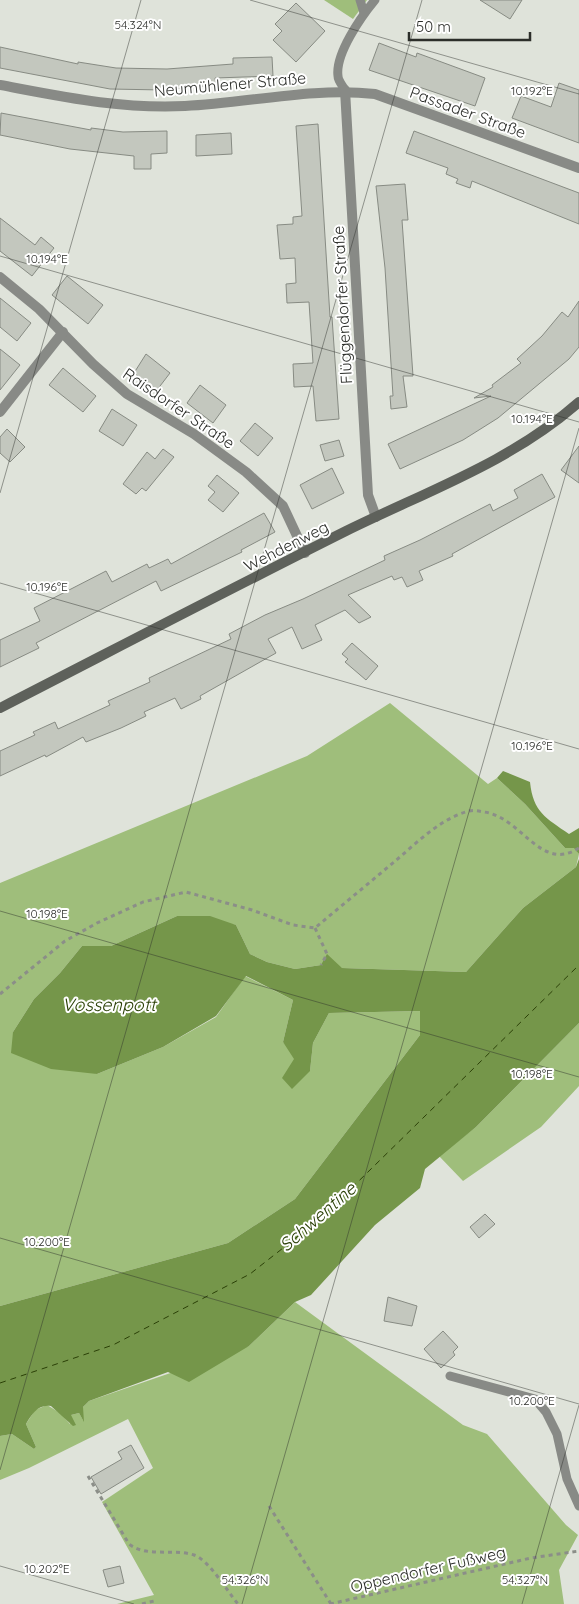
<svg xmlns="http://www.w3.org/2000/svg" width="579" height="1604" font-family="Quicksand,sans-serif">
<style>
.green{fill:#9fbe7b}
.water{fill:#75964a}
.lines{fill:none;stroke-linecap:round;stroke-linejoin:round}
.ferry{stroke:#2b4007;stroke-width:1;stroke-dasharray:6 5;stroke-linecap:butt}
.building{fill:#c3c7be;stroke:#878b83}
.path{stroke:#8b8e88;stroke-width:3;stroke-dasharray:4 4;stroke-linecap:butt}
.lane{stroke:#888a86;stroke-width:9}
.street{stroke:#888a86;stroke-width:10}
.secondary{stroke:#5e615b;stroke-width:10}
.ticks{fill:none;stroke:#2c2e2a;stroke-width:1;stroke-opacity:0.45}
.labels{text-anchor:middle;stroke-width:4;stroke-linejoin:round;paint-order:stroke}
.street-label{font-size:16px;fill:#2c2e2a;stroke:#fff}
.water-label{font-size:18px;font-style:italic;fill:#2b4007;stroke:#fff}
.ticks-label{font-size:12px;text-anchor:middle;fill:#2c2e2a;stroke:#fff;stroke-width:4;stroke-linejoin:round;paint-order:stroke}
</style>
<rect width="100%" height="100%" fill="#dfe3da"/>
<!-- green -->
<g class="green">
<polygon points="324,0 367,0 353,19"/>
<polygon points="390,703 488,784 497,778 525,804 565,848 575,848 579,854 576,867 523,908 466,972 342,968 321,965 295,969 267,962 250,954 236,925 177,916 111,946 82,946 60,973 34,999 13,1032 97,1074 163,1047 216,1017 245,976 293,1000 283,1042 310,1071 313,1043 329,1013 421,1011 420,1035 295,1199 228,1243 0,1306 0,883 307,756"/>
<polygon points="579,1023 579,1086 541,1127 463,1181 439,1156 476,1127"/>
<polygon points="295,1302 463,1425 487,1434 566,1525 578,1535 559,1570 564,1604 117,1604 154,1595 102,1502 153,1468 128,1419 29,1468 0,1480 0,1436 12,1434 34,1449 36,1447 26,1424 35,1410 47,1405 60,1413 70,1424 71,1415 79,1413 83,1420 83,1407 89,1401 249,1346"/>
</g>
<!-- water -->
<g class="water">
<path d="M503,771L530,782C533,812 546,818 569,834L579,828V854L574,848H565L525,804L497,778Z"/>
<path d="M579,859V1023L476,1127L425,1169L420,1188L375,1225L311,1295L295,1302L249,1346L189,1382L168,1372L89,1401L83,1407L84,1422L79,1413L71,1415L76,1425L73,1426L51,1406C38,1404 32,1414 26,1424L36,1447L34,1449L12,1434L0,1436V1306L228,1243L295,1199L420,1035V1011L329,1013L313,1043L310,1071L292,1089L282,1078L294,1059L283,1042L293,1000L246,976L216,1016L163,1047L97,1074L51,1069L11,1053L13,1032L34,999L60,973L82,946H111L177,916H210L236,925L250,954L267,962L295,969L321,965L327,954L342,968L466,972L523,908L576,867Z"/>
</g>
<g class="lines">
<!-- ferry -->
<polyline class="ferry" points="0,1383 113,1345 250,1274 320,1219 579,965"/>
</g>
<!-- building -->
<g class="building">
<polygon points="480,0 522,0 510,19"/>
<polygon points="296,3 325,31 296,62 273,40 282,31 275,24"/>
<polygon points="379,43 416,57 417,53 485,78 475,106 369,70"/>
<polygon points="0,47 78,64 78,62 116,68 167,69 233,64 233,58 272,57 273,76 215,78 216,85 163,90 110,89 0,68"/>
<polygon points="559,83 579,90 579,143 512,118 521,96 551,107"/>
<polygon points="1,113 91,130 91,128 123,132 167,131 167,153 151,154 151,169 134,169 134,156 70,149 0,135"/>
<polygon points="318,124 330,317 332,317 339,419 316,421 313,386 294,387 293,364 313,363 309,302 287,303 286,284 296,283 295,258 280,259 277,225 293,224 293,217 302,216 296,126"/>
<polygon points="414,131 579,193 579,224 472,181 470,188 456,183 458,179 446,174 448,168 406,153"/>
<polygon points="231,133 232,154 196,156 196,135"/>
<polygon points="405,184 408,220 402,220 413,376 403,376 407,407 391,409 390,396 393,396 385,268 376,186"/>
<polygon points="0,218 35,245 41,237 54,248 32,276 0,251"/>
<polygon points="67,276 103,305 88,324 52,295"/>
<polygon points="0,298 31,323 17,341 0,327"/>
<polygon points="579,301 579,347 569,359 498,418 463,440 400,469 388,444 491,396 474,398 493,387 492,385 521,363 517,359 542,336 562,312 568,317"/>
<polygon points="0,349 20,365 0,390"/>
<polygon points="146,354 170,373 157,390 134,373"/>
<polygon points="63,368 96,396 83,412 49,385"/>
<polygon points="200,385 226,405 213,423 187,403"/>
<polygon points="112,409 137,425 123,446 99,431"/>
<polygon points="255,423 273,438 258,456 240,441"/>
<polygon points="7,429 25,447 10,462 0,453 0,437"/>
<polygon points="339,440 344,456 325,461 320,445"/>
<polygon points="579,446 579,483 561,470"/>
<polygon points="163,449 174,457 146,491 142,488 136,494 123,484 147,452 155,459"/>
<polygon points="332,468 344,493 312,509 300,485"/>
<polygon points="542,474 555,497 452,554 453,556 419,571 423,580 407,587 402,577 394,580 392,576 348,595 371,617 359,623 345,610 315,625 322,640 302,649 292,627 268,639 276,653 200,696 201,699 181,709 175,698 144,712 146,716 121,728 86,742 83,737 46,757 45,755 0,776 0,751 35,735 33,732 55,722 58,729 110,705 108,701 150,682 149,678 231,639 229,634 265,615 303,599 385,560 384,556 420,540 490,504 493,511 518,498 514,490"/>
<polygon points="217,475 239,493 223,512 208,500 215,492 208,486"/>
<polygon points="264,513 275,532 241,550 242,552 161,591 156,581 36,643 39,648 0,667 0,640 40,621 34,608 106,571 112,582 147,564 149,568 168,559 171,564"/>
<polygon points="352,643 378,666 366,680 345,662 348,659 342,654"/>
<polygon points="485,1214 495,1224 479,1238 470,1227"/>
<polygon points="388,1297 417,1306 412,1326 384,1321"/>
<polygon points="443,1331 458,1347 453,1352 455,1355 441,1368 424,1349"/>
<polygon points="131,1445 144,1468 101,1494 91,1477 122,1459 118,1452"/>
<polygon points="120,1566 124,1583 108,1587 103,1570"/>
</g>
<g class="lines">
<!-- path -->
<g class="path">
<polyline points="315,928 327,954 321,965"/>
<path d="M0,994L65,941L97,923L143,902L186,892L252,910L293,925L315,928C341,906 368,884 394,862C417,843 439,819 469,811C474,810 479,811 484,812C522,817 540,873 579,848"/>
<path d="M88,1476L129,1544C147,1558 173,1548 194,1555C209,1560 227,1591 238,1604"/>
<polyline points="269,1506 331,1604"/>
<polyline points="142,1604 154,1601"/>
<polyline points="330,1604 531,1558 579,1551"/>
</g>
<!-- lane -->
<g class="lane">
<polyline points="360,0 364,13"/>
<path d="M345,90C343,86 338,81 338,76C335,54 361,17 375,0"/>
<polyline points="450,1376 535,1399 546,1412 557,1434 567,1479 579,1506"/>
</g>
<!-- street -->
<g class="street">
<path d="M0,85C64,97 119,109 185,106C249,103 311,87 375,94L579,168"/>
<polyline points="345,90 368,495 376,517"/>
<polyline points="0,277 39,309 93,364 127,394 194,434 246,472 283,506 305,553"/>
<polyline points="0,412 63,332"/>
</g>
<!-- secondary -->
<path class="secondary" d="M0,708C115,649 230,589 346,531C427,491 511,462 579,402"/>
</g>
<!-- ticks -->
<path class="ticks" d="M250,0L579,94M0,256L579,422M0,493L141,0M0,583L579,749M0,911L579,1077M0,1238L579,1404M0,1470L422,0M0,1566L134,1604M242,1604L579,428M522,1604L579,1405"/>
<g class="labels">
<!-- street labels -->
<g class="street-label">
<text transform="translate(230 84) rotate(-5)" y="6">Neumühlener Straße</text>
<text transform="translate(468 112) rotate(20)" y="6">Passader Straße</text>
<text transform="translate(342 305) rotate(-93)" y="6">Flüggendorfer Straße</text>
<text transform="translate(179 408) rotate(34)" y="6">Raisdorfer Straße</text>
<text transform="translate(286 546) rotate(-27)" y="6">Wehdenweg</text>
<text transform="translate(428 1569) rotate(-13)" y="6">Oppendorfer Fußweg</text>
</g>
<!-- water labels -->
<g class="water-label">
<text x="109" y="1011">Vossenpott</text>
<text transform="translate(318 1217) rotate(-41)" y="6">Schwentine</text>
</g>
</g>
<g class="ticks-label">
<text x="138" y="29">54.324°N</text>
<text x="532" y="95">10.192°E</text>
<text x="47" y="263">10.194°E</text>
<text x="532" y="423">10.194°E</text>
<text x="47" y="591">10.196°E</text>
<text x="532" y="750">10.196°E</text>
<text x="47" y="918">10.198°E</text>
<text x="532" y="1078">10.198°E</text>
<text x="47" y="1246">10.200°E</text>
<text x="532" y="1405">10.200°E</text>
<text x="47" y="1573">10.202°E</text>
<text x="245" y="1584">54.326°N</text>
<text x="525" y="1584">54.327°N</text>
</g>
<!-- scale -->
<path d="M409 32v8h121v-8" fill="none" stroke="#2c2e2a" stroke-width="2.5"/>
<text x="416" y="32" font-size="15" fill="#2c2e2a" stroke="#ffffff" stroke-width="4" paint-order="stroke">50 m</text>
</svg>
